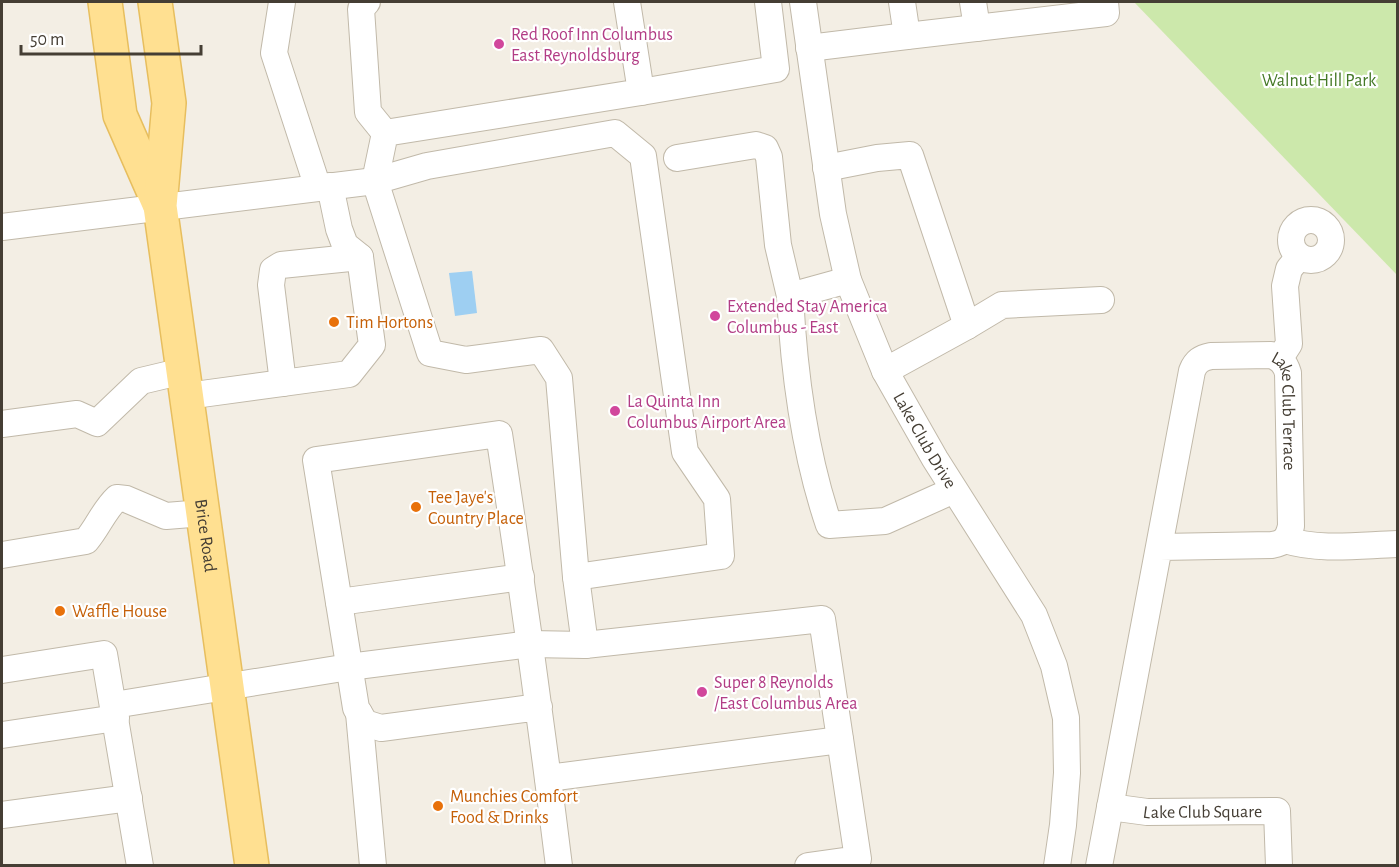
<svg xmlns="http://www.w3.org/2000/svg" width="1399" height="867" font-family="'Alegreya Sans',sans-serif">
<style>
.green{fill:#cce8ab}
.water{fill:#9ecff2}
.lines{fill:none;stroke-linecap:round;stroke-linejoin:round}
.minor-casing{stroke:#c1b9a9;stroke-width:28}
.major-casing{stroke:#e7be5e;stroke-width:36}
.minor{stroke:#fff;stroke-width:26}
.major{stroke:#ffe091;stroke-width:33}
.hotel-dot{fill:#d1479c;stroke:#fff;stroke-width:2}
.food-dot{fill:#e8710a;stroke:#fff;stroke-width:2}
.labels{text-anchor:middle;stroke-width:4.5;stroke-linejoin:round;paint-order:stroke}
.hotel-label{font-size:18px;fill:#b23c85;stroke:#fff;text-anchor:start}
.park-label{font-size:18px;fill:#447826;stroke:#fff}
.food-label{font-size:18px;fill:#c56008;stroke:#fff;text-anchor:start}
.street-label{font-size:18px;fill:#453e34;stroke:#fff}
</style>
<rect width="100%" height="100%" fill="#f3eee4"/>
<!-- green -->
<polygon class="green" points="1134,2 1397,2 1397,275"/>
<!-- water -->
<polygon class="water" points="472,271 477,313 455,316 449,273"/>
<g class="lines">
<defs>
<g id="minor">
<polyline points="282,2 274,53 318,188"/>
<polyline points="367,2 361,9 368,112 385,133"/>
<path id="s1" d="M803,2L833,214L848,280L885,371L935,459L1034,615L1054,666L1066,718L1067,773L1063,825L1057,866"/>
<polyline points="973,2 977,28"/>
<polyline points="907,36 1106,13 1105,2"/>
<polyline points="809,48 907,36 902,2"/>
<polyline points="641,92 776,69 768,2"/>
<polyline points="677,158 756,145 765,148 769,157 778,245 790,296"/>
<polyline points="826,168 877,158 910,155 967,326 1002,305 1101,300"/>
<circle cx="1311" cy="240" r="20"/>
<polyline points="2,227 375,181 427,166 615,133 643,156 685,452 717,499 721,556 576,577"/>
<path d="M848,280L790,296C794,373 804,452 829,525L885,521L954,490"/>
<polyline points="1280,358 1289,344 1285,286 1289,269 1299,257"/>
<polyline points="885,371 967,326"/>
<polyline points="283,383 271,285 273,270 281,265 360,257"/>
<polyline points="187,396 349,374 372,345 360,257 345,245 339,229 330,186"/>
<polyline points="2,424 77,414 97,423 141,381 183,371"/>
<path d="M1285,540C1320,551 1361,545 1397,544"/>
<path d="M2,555L86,541C98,527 104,510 117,498L126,499L166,516L203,513"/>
<polyline points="339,602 521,577"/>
<polyline points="585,645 576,577 559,378 541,350 466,360 430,353 375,181 385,133 641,92 627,2"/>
<polyline points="2,670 104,654 140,866"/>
<polyline points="114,705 349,667 530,644 585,645 822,619 858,859 808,866"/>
<path d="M539,707L381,728L365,723L356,708L316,460L499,434C521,577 541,721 559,866"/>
<polyline points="359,713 373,866"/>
<polyline points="2,735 116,718"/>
<polyline points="548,778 840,740"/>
<path id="s2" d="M1110,807L1147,812L1277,811L1279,866"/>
<polyline points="2,815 129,798"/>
<path id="s3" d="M1099,866L1192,371C1196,361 1201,358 1211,356L1271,355C1281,359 1285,363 1288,373L1291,526C1288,539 1284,543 1272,545L1160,547"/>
</g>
<g id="major">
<polyline points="105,2 120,115 159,204"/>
<path id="s4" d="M155,2L169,103L160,206L252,866"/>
</g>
</defs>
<!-- minor casing -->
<use href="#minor" class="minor-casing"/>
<!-- major casing -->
<use href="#major" class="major-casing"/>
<!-- minor -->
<use href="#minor" class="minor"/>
<!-- major -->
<use href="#major" class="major"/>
</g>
<!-- markers -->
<g class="hotel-dot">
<circle cx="499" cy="44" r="6"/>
<circle cx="715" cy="316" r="6"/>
<circle cx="615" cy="411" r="6"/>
<circle cx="702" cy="692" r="6"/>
</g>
<g class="food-dot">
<circle cx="334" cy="322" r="6"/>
<circle cx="416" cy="507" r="6"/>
<circle cx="60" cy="611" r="6"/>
<circle cx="438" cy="806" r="6"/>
</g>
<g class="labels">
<!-- hotel labels -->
<g class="hotel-label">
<text x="511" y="40">Red Roof Inn Columbus<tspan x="511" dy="21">East Reynoldsburg</tspan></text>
<text x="727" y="312">Extended Stay America<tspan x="727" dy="21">Columbus - East</tspan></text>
<text x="627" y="407">La Quinta Inn<tspan x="627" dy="21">Columbus Airport Area</tspan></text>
<text x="714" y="688">Super 8 Reynolds<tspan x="714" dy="21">/East Columbus Area</tspan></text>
</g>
<!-- park labels -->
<g class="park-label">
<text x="1319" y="86">Walnut Hill Park</text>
</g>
<!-- food labels -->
<g class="food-label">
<text x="346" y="328">Tim Hortons</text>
<text x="428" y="503">Tee Jaye's<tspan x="428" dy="21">Country Place</tspan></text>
<text x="72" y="617">Waffle House</text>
<text x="450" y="802">Munchies Comfort<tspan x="450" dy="21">Food &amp; Drinks</tspan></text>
</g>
<!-- street labels -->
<g class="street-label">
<text dy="6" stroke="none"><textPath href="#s3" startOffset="652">Lake Club Terrace</textPath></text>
<text dy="6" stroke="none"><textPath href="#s1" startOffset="460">Lake Club Drive</textPath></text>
<text dy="6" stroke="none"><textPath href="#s4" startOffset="538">Brice Road</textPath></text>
<text dy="6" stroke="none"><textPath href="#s2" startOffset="93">Lake Club Square</textPath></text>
</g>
</g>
<!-- border -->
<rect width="1399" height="867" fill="none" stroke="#453e34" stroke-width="6"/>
<!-- scale -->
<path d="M21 45v9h180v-9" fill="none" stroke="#453e34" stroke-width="3"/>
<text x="30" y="45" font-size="18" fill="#453e34" stroke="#ffffff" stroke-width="4.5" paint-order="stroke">50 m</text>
</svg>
